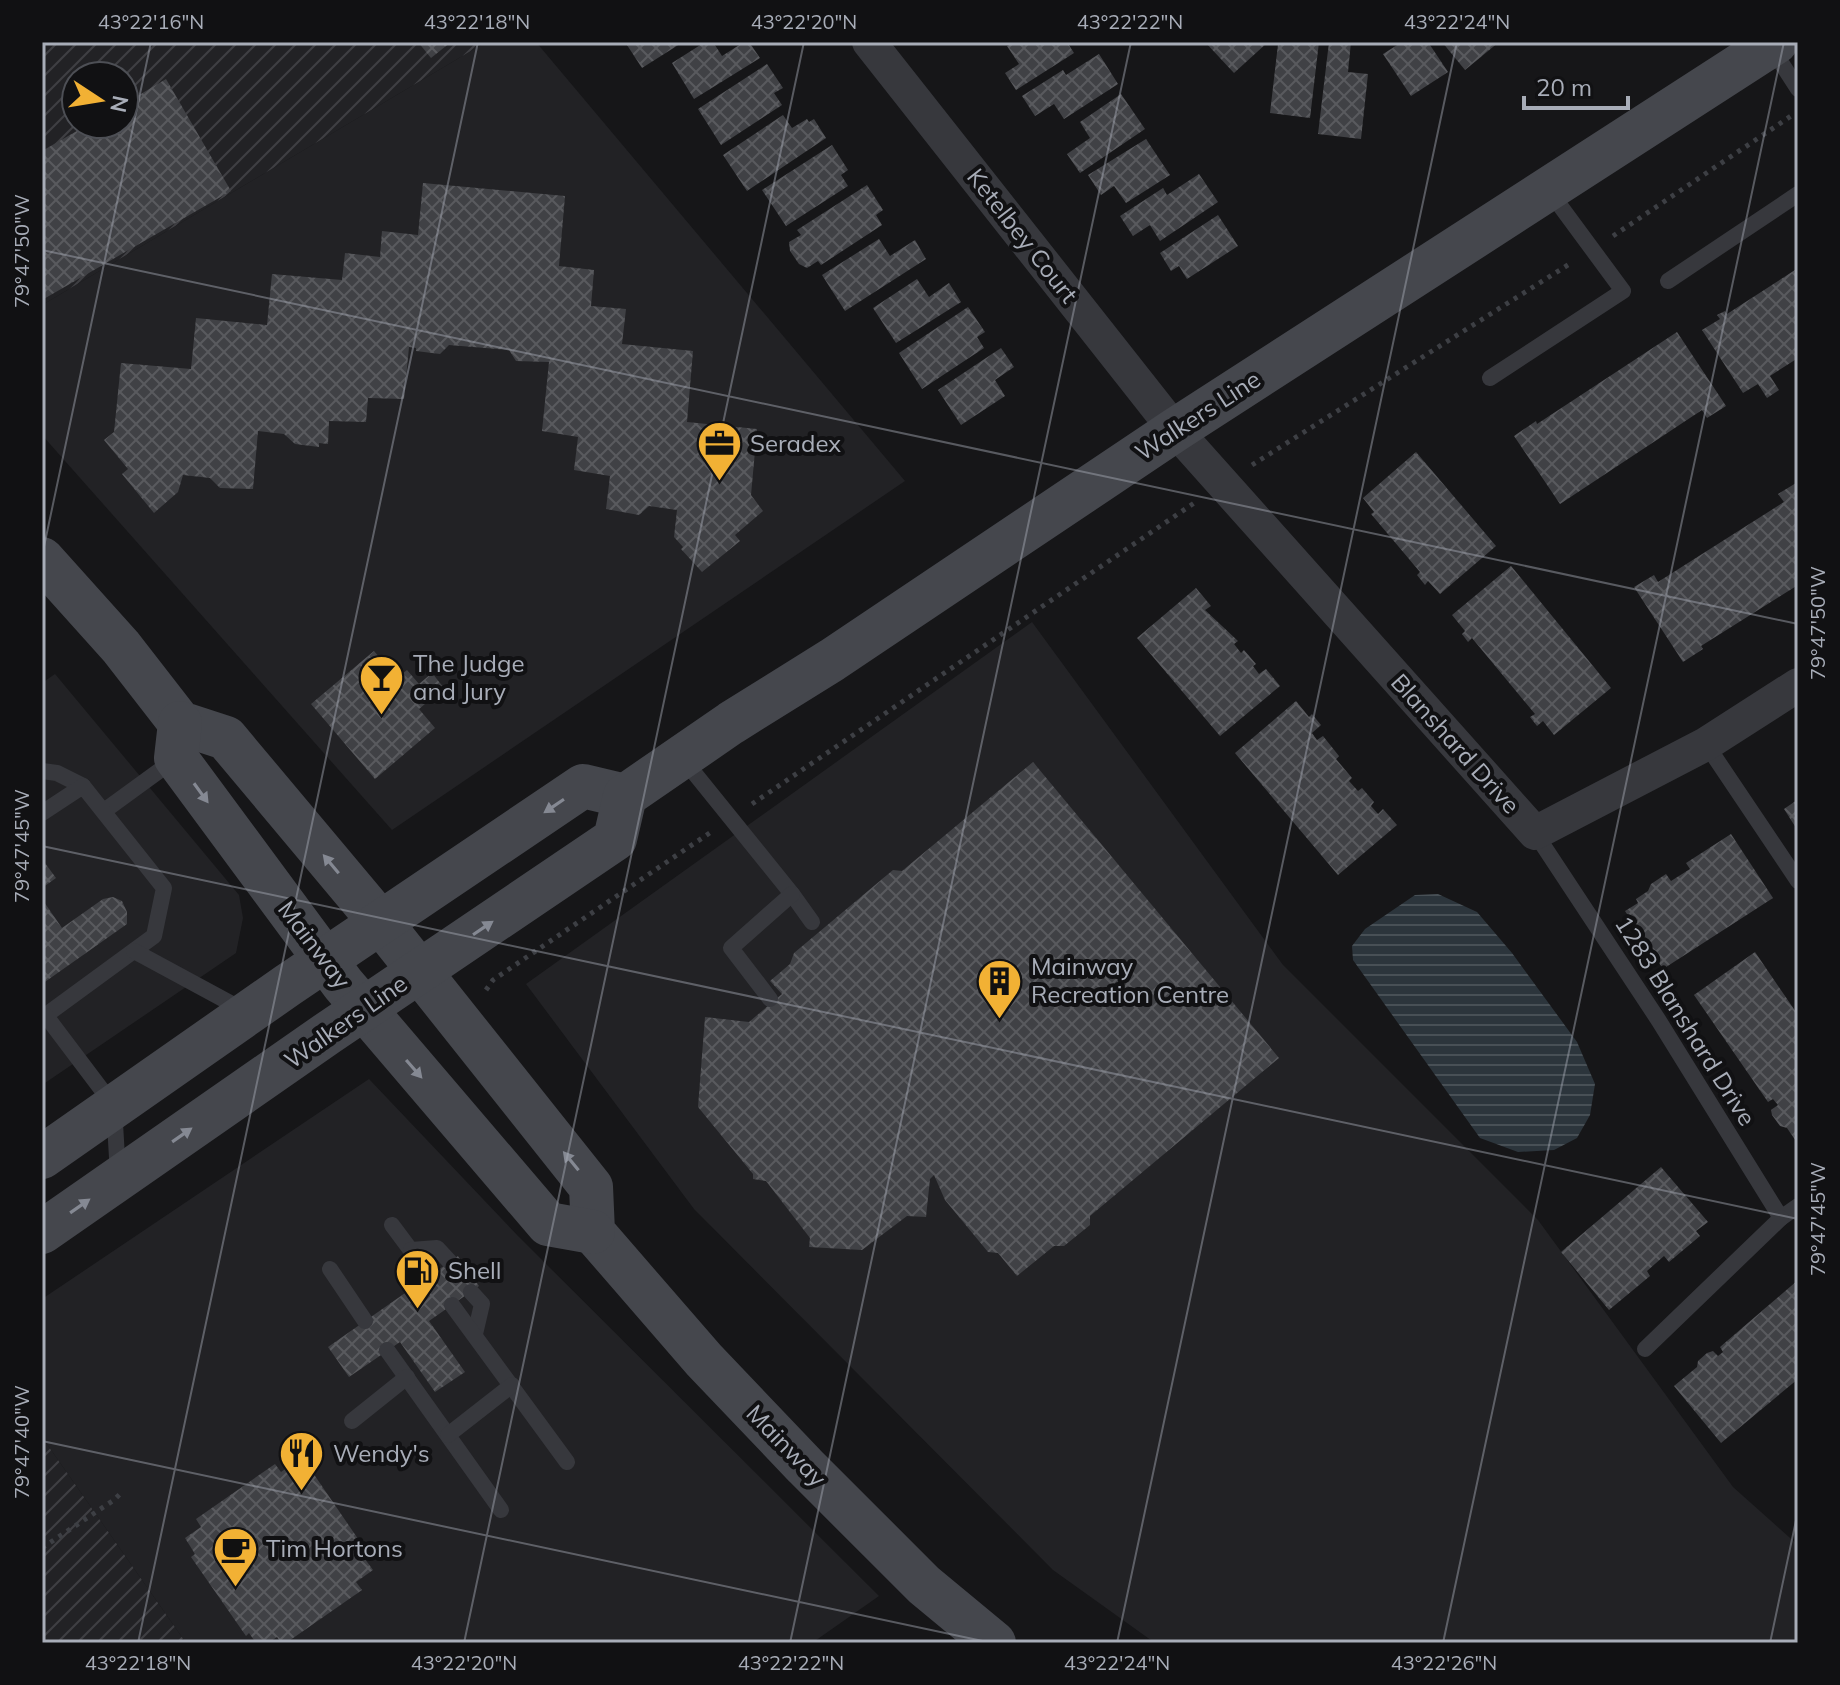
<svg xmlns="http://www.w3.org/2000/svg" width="1840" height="1685" font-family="Mulish,sans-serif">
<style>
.built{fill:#222225}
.industrial{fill:url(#industrial-furrows);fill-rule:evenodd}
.water{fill:url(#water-rules)}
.building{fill:url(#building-cross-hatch)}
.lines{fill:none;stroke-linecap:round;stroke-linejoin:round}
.path{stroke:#3d3f44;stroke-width:5;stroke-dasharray:4 6;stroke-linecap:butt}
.lane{stroke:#37383d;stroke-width:16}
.street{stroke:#37383d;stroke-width:34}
.secondary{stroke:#45474d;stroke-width:44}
.oneway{fill:#858993}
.ticks{fill:none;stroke:#a8adb8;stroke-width:2;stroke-opacity:0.45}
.labels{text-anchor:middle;stroke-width:8;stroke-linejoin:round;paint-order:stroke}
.street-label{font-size:24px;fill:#a8adb8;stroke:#111113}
.poi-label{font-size:24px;fill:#a8adb8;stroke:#111113;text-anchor:start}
.neatline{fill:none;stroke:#a8adb8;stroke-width:3}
.ticks-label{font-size:20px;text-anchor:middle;fill:#a8adb8}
</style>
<defs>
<pattern id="industrial-furrows" width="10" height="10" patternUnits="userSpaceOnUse" patternTransform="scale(2)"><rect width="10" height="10" fill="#222225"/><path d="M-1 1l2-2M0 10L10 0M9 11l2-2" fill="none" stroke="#3f3f43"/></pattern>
<pattern id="water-rules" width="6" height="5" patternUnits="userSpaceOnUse" patternTransform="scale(2)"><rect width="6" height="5" fill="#2c353c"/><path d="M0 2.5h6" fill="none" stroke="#485056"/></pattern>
<pattern id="building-cross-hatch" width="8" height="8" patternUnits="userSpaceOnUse" patternTransform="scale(2)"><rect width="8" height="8" fill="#404145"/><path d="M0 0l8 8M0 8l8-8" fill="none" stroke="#595a5e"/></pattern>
</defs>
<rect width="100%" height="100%" fill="#161618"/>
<!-- built -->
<g class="built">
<polygon points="486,42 536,42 905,481 392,830 42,435 42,305"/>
<polygon points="1032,622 1283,965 1538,1220 1733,1487 1798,1545 1798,1643 1155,1643 1053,1570 694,1209 526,984"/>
<polygon points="55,674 239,895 243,918 236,953 42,1085 42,683"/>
<polygon points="369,1079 518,1236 879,1596 812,1643 186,1643 42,1437 42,1299"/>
</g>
<!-- industrial -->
<g class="industrial">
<path d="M42,42H486L42,305ZM76,76H124V124H76Z"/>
<polygon points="42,1437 186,1643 42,1643"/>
</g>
<!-- water -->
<polygon class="water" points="1438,894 1477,912 1512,953 1577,1042 1595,1084 1590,1115 1577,1138 1554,1150 1518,1152 1480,1138 1353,960 1352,946 1365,929 1415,895"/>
<!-- building -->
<g class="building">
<polygon points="418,42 451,42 431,58"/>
<polygon points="625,42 683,42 642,68"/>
<polygon points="705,42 713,42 722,56 744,42 749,42 760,58 694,99 672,63"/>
<polygon points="1014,42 1067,42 1074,53 1016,90 1005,73 1019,64 1007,46"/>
<polygon points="1205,42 1268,42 1234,73"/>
<polygon points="1288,42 1319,42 1310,118 1270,113 1278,44 1288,44"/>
<polygon points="1329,42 1351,42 1348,72 1368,74 1361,139 1318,134"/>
<polygon points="1402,42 1428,42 1448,72 1411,96 1383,54"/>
<polygon points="1442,42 1499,42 1465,70"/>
<polygon points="1099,54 1118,84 1064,119 1054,104 1035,116 1022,96 1063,70 1066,75"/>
<polygon points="767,64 783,88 774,93 782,105 721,145 698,109"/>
<polygon points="166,79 231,191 42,300 42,151 89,124 124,124 124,104"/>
<polygon points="1121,94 1145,129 1080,173 1067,154 1090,138 1080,122"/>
<polygon points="783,115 792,128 807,119 809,122 814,119 826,138 747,191 723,155"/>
<polygon points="1146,139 1170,175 1126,203 1114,186 1101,195 1088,175"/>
<polygon points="832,145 848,170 841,175 848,186 786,226 762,190"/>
<polygon points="1199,174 1218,202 1160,241 1150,225 1133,236 1120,216 1163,188 1167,195"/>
<polygon points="423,183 565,196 559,266 594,270 591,306 626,309 622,344 693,351 687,422 757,429 751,495 763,511 735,535 740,541 702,572 681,549 683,547 674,537 677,510 649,506 639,515 606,509 610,476 574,470 578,437 542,431 549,362 516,361 509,350 449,345 440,354 416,351 416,348 409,347 404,399 368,398 366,422 329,421 328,444 319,443 319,447 295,444 284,434 258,431 253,489 220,488 210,478 183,475 178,492 154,513 122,474 128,469 104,440 114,432 121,363 191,369 196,318 267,325 272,274 342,280 345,253 380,257 382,231 418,235"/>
<polygon points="867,185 883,210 876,215 882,225 821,265 818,261 807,268 799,264 790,251 789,242 801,235 797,230"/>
<polygon points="1218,215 1238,246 1187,279 1179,266 1171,271 1160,253"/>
<polygon points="879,239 890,256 915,240 926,259 845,311 822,275"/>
<polygon points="1798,268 1798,358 1770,376 1779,390 1767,398 1758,384 1743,393 1702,330 1720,319 1717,315 1725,311 1727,314"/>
<polygon points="917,279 929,297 949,283 961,302 896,343 873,308"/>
<polygon points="968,307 985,332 977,337 984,348 922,389 899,353"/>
<polygon points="1677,332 1726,406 1707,418 1702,410 1560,504 1514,436 1536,421 1537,424"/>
<polygon points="1001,348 1014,367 995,380 1005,396 961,425 938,390"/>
<polygon points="1416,452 1496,546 1440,594 1428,581 1425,585 1417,575 1420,572 1371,514 1374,512 1363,498"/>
<polygon points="1796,483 1798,486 1798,585 1701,646 1703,649 1683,662 1634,587 1654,575 1658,582 1784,502 1778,494"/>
<polygon points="1511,566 1611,688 1554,735 1543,721 1537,726 1530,717 1535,714 1472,638 1468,642 1462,634 1465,631 1452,615"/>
<polygon points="1196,588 1211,606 1205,610 1238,641 1234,644 1241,653 1244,650 1256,664 1253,666 1259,674 1266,669 1280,686 1220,736 1137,638"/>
<polygon points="374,651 397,678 407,670 419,684 432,673 444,688 419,709 435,728 375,779 311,704"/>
<polygon points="1296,701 1309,717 1312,714 1321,725 1312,733 1317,740 1323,736 1339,756 1336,759 1352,778 1349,781 1358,791 1362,788 1374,802 1371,806 1378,814 1383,809 1397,825 1338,875 1235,753"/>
<polygon points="1033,762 1279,1058 1090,1216 1090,1225 1064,1246 1054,1246 1017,1276 998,1253 988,1252 945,1200 934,1175 930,1179 926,1217 907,1216 862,1250 809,1247 810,1238 766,1181 753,1179 753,1174 698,1107 705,1017 749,1022 782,994 770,981 790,964 794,953 893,870 902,871"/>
<polygon points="1798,794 1798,831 1784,809 1797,800 1795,796"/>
<polygon points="1731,834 1773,898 1663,969 1625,911 1638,903 1636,899 1648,891 1651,884 1666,874 1671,881 1690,869 1686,863"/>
<polygon points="42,859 56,878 42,888"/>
<polygon points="113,897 122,901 127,912 127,924 42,984 42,899 62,928 103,899"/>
<polygon points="1755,952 1798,1015 1798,1144 1787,1128 1780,1126 1772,1115 1771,1110 1778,1105 1773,1099 1768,1102 1694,995"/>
<polygon points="1661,1167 1708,1222 1696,1231 1700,1236 1669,1262 1664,1256 1647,1271 1650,1276 1609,1310 1561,1252"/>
<polygon points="458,1256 479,1286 429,1321 465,1372 435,1392 400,1342 349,1377 328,1347"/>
<polygon points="1798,1280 1798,1379 1721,1443 1674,1386 1697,1367 1698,1361 1707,1353 1713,1351 1718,1356 1723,1352 1720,1347"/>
<polygon points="297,1461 308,1476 313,1473 367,1552 362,1555 373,1570 356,1582 362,1590 286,1643 281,1643 277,1637 268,1643 256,1643 249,1633 246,1636 191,1557 195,1554 185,1538 201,1527 196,1519 275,1464 281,1472"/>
</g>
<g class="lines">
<!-- path -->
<g class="path">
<polyline points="1613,236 1794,114"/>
<polyline points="1252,465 1571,263"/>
<polyline points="752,804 1197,501"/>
<polyline points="486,990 493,980 711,832"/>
<polyline points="42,1548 114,1500 121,1493"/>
</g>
<!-- lane -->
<g class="lane">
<polyline points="1771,47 1798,89"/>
<polyline points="1668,281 1798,194"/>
<polyline points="1490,378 1623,291 1550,192"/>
<polyline points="1706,744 1798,881"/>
<polyline points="683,759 792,894 812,922"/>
<polyline points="42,771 57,773 83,786"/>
<polyline points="104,811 174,760"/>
<polyline points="42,813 83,786 164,888 154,936 42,1018"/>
<polyline points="1535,833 1659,1021 1781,1218 1798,1206"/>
<polyline points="134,951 245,1011"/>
<polyline points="770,999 731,948 792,894"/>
<polyline points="46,1016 114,1106 118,1175"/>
<polyline points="392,1225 430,1276"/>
<polyline points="411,1250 437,1248 450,1262"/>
<polyline points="330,1269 365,1321"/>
<polyline points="471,1292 482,1304 475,1334"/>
<polyline points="452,1305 567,1462"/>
<polyline points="1645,1349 1781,1218"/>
<polyline points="387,1350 501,1510"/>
<polyline points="352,1421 407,1377"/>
<polyline points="448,1435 512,1385"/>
</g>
<!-- street -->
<polyline class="street" points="869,42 1175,430 1535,833 1706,744 1798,685"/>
<!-- secondary -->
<g class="secondary">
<polyline points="42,559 121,647 180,723 226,738 381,923 591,1187 593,1232 704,1360 805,1466 924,1585 994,1643"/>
<polyline points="180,723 176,758 343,984 548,1224 593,1232"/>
<polyline points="42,1157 288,985 583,786 625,796"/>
<polyline points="42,1232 328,1033 615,839 625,796 731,723 832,660 1175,430 1776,42"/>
</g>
</g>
<!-- one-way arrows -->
<defs><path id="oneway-solid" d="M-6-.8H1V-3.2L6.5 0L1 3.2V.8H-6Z" transform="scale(2)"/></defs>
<g class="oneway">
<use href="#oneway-solid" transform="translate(201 793) rotate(54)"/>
<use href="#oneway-solid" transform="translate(554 806) rotate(146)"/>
<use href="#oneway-solid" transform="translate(331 864) rotate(-130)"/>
<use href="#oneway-solid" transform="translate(483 928) rotate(-34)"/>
<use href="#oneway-solid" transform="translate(414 1069) rotate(49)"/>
<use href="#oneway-solid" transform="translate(182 1135) rotate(-35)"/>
<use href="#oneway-solid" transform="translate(571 1161) rotate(-129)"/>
<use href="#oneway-solid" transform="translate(80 1206) rotate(-35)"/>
</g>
<!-- ticks -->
<path class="ticks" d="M42,250L1798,624M42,556L151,42M42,846L1798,1219M42,1441L992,1643M138,1643L478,42M464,1643L804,42M790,1643L1131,42M1117,1643L1457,42M1443,1643L1784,42M1770,1643L1798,1511"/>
<!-- icons -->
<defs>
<symbol id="office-pin" viewBox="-11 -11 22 30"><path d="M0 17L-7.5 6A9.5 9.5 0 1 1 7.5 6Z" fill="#f2b134" stroke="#111113"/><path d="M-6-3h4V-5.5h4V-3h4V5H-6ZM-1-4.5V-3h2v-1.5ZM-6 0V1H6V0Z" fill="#111"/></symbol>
<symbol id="bar-pin" viewBox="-11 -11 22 30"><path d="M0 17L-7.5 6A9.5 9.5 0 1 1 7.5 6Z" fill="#f2b134" stroke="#111113"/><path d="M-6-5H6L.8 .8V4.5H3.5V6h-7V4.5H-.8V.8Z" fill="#111"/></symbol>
<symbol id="building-pin" viewBox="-11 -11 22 30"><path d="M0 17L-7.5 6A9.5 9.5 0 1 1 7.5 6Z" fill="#f2b134" stroke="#111113"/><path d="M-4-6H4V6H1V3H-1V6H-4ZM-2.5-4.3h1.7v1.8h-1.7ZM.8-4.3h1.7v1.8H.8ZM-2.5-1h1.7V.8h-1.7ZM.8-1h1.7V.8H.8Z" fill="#111"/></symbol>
<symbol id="fuel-pin" viewBox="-11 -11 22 30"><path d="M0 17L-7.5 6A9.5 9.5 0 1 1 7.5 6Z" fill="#f2b134" stroke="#111113"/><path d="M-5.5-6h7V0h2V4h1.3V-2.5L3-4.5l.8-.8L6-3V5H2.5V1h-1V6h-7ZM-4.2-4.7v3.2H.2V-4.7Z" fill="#111"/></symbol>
<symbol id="restaurant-pin" viewBox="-11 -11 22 30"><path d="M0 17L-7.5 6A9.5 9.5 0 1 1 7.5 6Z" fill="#f2b134" stroke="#111113"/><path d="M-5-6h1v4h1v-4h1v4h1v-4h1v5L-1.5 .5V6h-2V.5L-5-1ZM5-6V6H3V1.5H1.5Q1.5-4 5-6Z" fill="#111"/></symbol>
<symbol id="cafe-pin" viewBox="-11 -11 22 30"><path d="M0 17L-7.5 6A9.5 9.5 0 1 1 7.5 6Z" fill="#f2b134" stroke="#111113"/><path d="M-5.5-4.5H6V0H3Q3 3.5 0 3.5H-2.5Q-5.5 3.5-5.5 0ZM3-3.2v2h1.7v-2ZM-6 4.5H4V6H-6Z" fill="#111"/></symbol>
</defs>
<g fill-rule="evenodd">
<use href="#office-pin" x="694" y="418" width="51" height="69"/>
<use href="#bar-pin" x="356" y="652" width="51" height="69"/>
<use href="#building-pin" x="974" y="956" width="51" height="69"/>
<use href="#fuel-pin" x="392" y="1246" width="51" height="69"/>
<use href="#restaurant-pin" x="276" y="1428" width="51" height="69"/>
<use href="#cafe-pin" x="210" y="1524" width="51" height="69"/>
</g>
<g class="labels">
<!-- street labels -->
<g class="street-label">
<text transform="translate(1022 236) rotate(52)" y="8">Ketelbey Court</text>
<text transform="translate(1198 416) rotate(-33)" y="8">Walkers Line</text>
<text transform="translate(1455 744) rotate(48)" y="8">Blanshard Drive</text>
<text transform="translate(314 945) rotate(53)" y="8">Mainway</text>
<text transform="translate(1685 1021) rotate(58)" y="8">1283 Blanshard Drive</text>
<text transform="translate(346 1022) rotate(-35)" y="8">Walkers Line</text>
<text transform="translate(786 1446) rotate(46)" y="8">Mainway</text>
</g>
<!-- poi labels -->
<g class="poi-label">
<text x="750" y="452">Seradex</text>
<text x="413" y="672">The Judge<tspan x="413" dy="28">and Jury</tspan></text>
<text x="1031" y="975">Mainway<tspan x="1031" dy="28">Recreation Centre</tspan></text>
<text x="448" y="1279">Shell</text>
<text x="333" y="1462">Wendy's</text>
<text x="266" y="1557">Tim Hortons</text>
</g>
</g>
<!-- border -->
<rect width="1840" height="1685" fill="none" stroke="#111113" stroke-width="88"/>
<!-- north arrow -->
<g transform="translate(100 100) rotate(102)"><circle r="38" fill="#111113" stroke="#4d4f55" stroke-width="2"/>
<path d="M0-6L14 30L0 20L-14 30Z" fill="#f2b134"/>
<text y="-12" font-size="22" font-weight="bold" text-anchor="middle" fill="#a8adb8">N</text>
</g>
<!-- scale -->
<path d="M1524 96v12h104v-12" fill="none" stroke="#a8adb8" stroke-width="4"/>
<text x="1536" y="96" font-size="24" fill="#a8adb8" stroke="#111113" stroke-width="6" paint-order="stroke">20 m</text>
<rect x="44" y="44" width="1752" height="1597" class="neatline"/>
<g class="ticks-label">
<text x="151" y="29">43°22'16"N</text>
<text x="477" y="29">43°22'18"N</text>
<text x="804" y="29">43°22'20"N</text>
<text x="1130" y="29">43°22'22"N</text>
<text x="1457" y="29">43°22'24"N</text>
<text transform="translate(22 251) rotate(-90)" y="7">79°47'50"W</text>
<text transform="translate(1818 623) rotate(-90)" y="7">79°47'50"W</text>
<text transform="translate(22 846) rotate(-90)" y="7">79°47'45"W</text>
<text transform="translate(1818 1219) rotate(-90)" y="7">79°47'45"W</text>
<text transform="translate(22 1442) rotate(-90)" y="7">79°47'40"W</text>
<text x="138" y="1670">43°22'18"N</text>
<text x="464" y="1670">43°22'20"N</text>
<text x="791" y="1670">43°22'22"N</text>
<text x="1117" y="1670">43°22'24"N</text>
<text x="1444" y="1670">43°22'26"N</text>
</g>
</svg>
